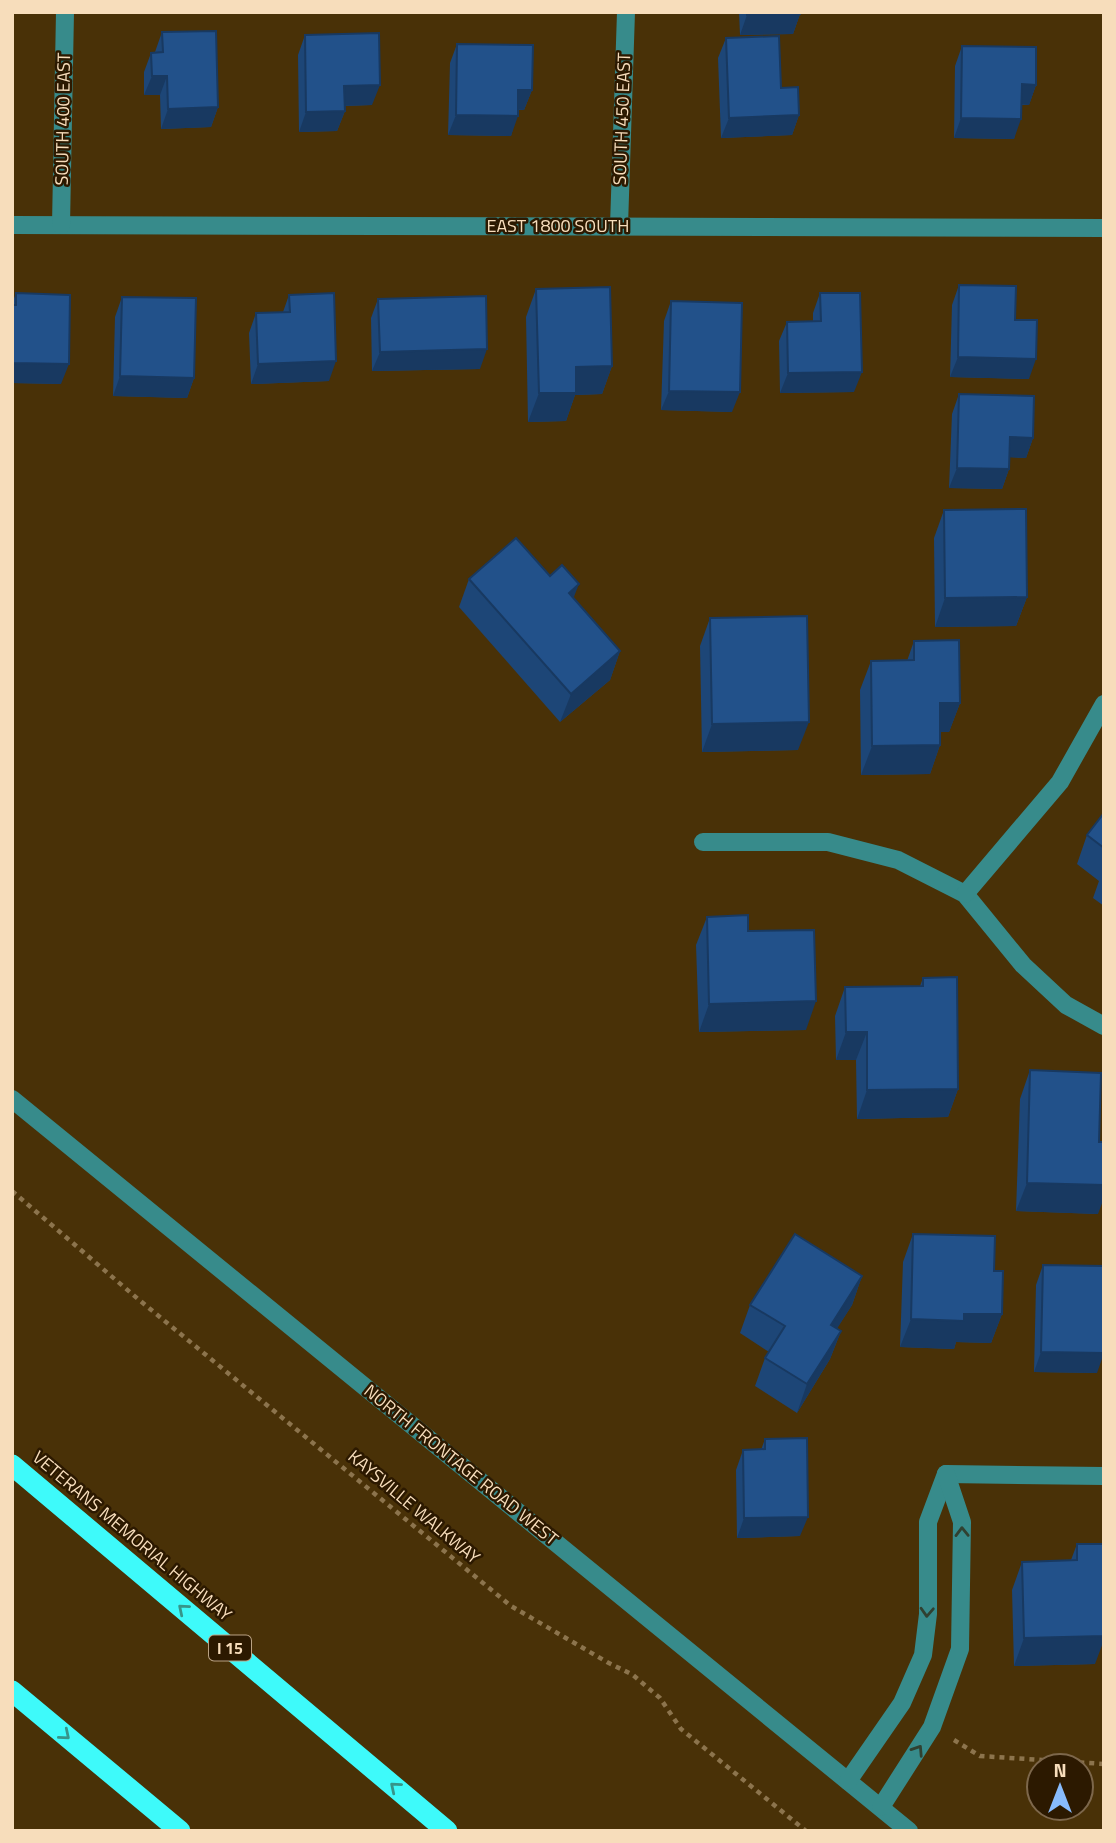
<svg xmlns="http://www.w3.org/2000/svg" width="1116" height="1843" font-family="'Titillium Web',sans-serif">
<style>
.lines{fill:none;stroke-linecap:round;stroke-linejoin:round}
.path{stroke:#8c744d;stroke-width:4.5;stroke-dasharray:5 5;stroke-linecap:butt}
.minor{stroke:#378b8b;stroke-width:18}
.highway{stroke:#3efafa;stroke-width:21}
.wall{fill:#1d4677}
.shaded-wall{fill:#183961}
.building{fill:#22518a;stroke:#183961;stroke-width:2}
.oneway{stroke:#304131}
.oneway2{stroke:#36958a}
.labels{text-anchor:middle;stroke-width:5;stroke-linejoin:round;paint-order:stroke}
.shield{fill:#2c1900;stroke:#baa283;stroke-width:2}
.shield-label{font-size:16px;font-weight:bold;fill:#f7ddbb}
.street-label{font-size:18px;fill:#f7ddbb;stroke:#2c1900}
</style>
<rect width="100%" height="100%" fill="#493107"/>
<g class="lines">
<!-- path -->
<g class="path">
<polyline points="12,1191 138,1299 511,1606 607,1662 633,1675 660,1698 681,1729 806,1831"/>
<polyline points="954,1740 980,1756 1104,1764"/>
</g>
<!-- minor -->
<g class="minor">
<polyline points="12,225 1104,228"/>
<polyline points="61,225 65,12"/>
<polyline points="619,226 626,12"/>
<polyline points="703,842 828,842 898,860 965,894 1023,965 1066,1005 1104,1026"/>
<polyline points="965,894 1060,782 1104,704"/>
<polyline points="12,1099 909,1831"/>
<polyline points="946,1474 1104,1476"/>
<polyline points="848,1781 902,1703 923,1655 928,1614 928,1522 946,1474"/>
<polyline points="881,1807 932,1727 960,1649 962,1522 946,1474"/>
</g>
<!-- highway -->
<g class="highway">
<polyline points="12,1465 447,1831"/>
<polyline points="12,1691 180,1831"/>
</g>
</g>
<!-- wall -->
<g class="wall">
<polygon points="739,12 800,12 800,14 793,34 740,35"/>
<polygon points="162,32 218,107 211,127 161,129 160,95 144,95 144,72 151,53 155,52"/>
<polygon points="305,35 372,105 345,106 345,111 337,131 299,132 298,55"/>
<polygon points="726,38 781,88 799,115 792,135 721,138 718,58"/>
<polygon points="457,44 532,90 524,110 518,110 511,136 448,135 450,63"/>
<polygon points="962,46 1036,85 1029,105 1022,105 1014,139 954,138 955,66"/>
<polygon points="959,285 1015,320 1029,379 950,377 952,305"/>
<polygon points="536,289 612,366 602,394 575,395 566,421 528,422 526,317"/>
<polygon points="16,293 61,384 12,383 12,304"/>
<polygon points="820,293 854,392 780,393 779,341 787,322 813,321 813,313"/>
<polygon points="289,295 329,381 251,384 249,333 256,313 283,312"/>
<polygon points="122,297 194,378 187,398 113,396 115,317"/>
<polygon points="378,299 480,369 372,371 371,318"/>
<polygon points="671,301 732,412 661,410 664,321"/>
<polygon points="959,394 1033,438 1026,458 1010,457 1009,469 1002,489 949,488 952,414"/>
<polygon points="944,510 1027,597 1016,626 935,627 934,538"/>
<polygon points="550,576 573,598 620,651 610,680 560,722 459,607 469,579"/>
<polygon points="710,618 798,750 702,752 700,646"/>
<polygon points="914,641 960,703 949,732 940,732 940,745 930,774 861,775 860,690 871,661 907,661"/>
<polygon points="1104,813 1104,906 1093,898 1099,881 1077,864 1087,835"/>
<polygon points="707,917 748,931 806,1030 699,1032 696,945"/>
<polygon points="923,978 958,1089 948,1117 857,1119 856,1060 836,1060 835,1016 845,987 920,986"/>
<polygon points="1030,1070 1098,1214 1016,1211 1020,1099"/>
<polygon points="913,1234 994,1271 1002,1314 991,1343 956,1342 954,1349 900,1347 903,1262"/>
<polygon points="1043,1265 1097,1373 1034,1372 1036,1285"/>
<polygon points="862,1276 852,1305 837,1328 841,1331 830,1359 797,1413 755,1386 765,1358 769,1352 740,1333 750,1305"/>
<polygon points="765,1439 800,1536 737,1538 736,1470 743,1450 761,1450"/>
<polygon points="1077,1544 1095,1664 1014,1666 1012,1590 1022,1562 1071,1560"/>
</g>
<!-- shaded-wall -->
<g class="shaded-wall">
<polygon points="800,14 793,34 740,35 747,15"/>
<polygon points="152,76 167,76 160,95 144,95"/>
<polygon points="1022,84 1036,85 1029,105 1015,104"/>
<polygon points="380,85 372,105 337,106 344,86"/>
<polygon points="518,90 532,90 524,110 511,109"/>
<polygon points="218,107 211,127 161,129 168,109"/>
<polygon points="345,111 337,131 299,132 306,112"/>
<polygon points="456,115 518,116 511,136 448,135"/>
<polygon points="799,115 792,135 721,138 729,118"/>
<polygon points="961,118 1021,119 1014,139 954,138"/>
<polygon points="487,349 480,369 372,371 380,352"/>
<polygon points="958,357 1036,359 1029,379 950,377"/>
<polygon points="336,361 329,381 251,384 258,364"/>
<polygon points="12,363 69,364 61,384 12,383"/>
<polygon points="612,366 602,394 575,395 566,421 528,422 539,393 576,367"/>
<polygon points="862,372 854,392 780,393 788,373"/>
<polygon points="120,376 194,378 187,398 113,396"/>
<polygon points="669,391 740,392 732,412 661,410"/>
<polygon points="1010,437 1033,438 1026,458 1003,457"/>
<polygon points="957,468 1009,469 1002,489 949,488"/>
<polygon points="579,584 568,612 569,593"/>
<polygon points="1027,597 1016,626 935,627 945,598"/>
<polygon points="620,651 610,680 560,722 571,694"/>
<polygon points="940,703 960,703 949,732 930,732"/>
<polygon points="809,722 798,750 702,752 712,724"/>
<polygon points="940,745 930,774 861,775 872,746"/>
<polygon points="816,1001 806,1030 699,1032 709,1004"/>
<polygon points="846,1032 867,1032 856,1060 836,1060"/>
<polygon points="958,1089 948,1117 857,1119 867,1090"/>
<polygon points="1027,1183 1104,1185 1104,1198 1098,1214 1016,1211"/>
<polygon points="862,1276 852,1305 821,1354 831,1325"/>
<polygon points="964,1314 1002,1314 991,1343 956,1342 954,1349 900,1347 911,1319"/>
<polygon points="841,1331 830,1359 797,1413 807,1384"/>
<polygon points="1041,1352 1104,1353 1097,1373 1034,1372"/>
<polygon points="808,1517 800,1536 737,1538 744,1518"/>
<polygon points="1104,1636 1104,1640 1095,1664 1014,1666 1024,1638"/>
</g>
<!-- building -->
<g class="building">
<polygon points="747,12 800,12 800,14 747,15"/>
<polygon points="216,31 218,107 168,109 167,76 152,76 151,53 163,52 162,32"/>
<polygon points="379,33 380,85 344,86 345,111 306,112 305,35"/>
<polygon points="779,36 781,88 798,87 799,115 729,118 726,38"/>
<polygon points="457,44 533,45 532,90 518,90 518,116 456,115"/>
<polygon points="962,46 1036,47 1036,85 1022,84 1021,119 961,118"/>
<polygon points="959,285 1016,286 1015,320 1037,320 1036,359 958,357"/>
<polygon points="610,287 612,366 576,367 576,393 539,393 536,289"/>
<polygon points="16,293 70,295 69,364 12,363 12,305 16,305"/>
<polygon points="334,293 336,361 258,364 256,313 290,312 289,295"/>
<polygon points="820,293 860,293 862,372 788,373 787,322 821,321"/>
<polygon points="486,296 487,349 380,352 378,299"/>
<polygon points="122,297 196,298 194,378 120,376"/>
<polygon points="671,301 742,303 740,392 669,391"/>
<polygon points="959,394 1034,396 1033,438 1010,437 1009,469 957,468"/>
<polygon points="1026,509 1027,597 945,598 944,510"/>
<polygon points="516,538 550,576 562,565 579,584 569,593 620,651 571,694 469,579"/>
<polygon points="807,616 809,722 712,724 710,618"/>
<polygon points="959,640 960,703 940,703 940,745 872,746 871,661 914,660 914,641"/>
<polygon points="1104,813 1104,848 1087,835"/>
<polygon points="748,915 748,931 814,930 816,1001 709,1004 707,917"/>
<polygon points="957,977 958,1089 867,1090 867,1032 846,1032 845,987 923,986 923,978"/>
<polygon points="1030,1070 1101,1073 1099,1142 1104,1142 1104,1185 1027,1183"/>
<polygon points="795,1234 862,1276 831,1325 841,1331 807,1384 765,1358 785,1326 750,1305"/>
<polygon points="913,1234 995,1236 994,1271 1003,1271 1002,1314 964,1314 964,1321 911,1319"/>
<polygon points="1043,1265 1104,1266 1104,1353 1041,1352"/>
<polygon points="807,1438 808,1517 744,1518 743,1450 765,1449 765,1439"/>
<polygon points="1077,1544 1104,1544 1104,1636 1024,1638 1022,1562 1077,1560"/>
</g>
<!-- one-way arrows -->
<defs><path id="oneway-chevron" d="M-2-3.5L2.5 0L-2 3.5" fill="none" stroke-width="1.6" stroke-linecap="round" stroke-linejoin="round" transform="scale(1.75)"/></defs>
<g class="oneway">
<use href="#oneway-chevron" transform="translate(962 1532) rotate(-91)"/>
<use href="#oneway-chevron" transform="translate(927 1612) rotate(93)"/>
<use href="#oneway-chevron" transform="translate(918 1750) rotate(-57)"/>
</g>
<g class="oneway2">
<use href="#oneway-chevron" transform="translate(183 1609) rotate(-140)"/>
<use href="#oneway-chevron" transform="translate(65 1735) rotate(40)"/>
<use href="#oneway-chevron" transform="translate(395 1787) rotate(-140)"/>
</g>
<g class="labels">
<!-- shield labels -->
<rect class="shield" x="209" y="1635.5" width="42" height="25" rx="5"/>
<g class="shield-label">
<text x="230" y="1654">I 15</text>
</g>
<!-- street labels -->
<g class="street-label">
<text transform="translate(63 119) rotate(-89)" y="6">SOUTH 400 EAST</text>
<text transform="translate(622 119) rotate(-88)" y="6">SOUTH 450 EAST</text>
<text x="558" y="232">EAST 1800 SOUTH</text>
<text transform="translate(461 1465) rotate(39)" y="6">NORTH FRONTAGE ROAD WEST</text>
<text transform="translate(414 1507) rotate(40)" y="6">KAYSVILLE WALKWAY</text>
<text transform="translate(132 1536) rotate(40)" y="6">VETERANS MEMORIAL HIGHWAY</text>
</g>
</g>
<!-- border -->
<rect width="1116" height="1843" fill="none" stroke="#f7ddbb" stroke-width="28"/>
<!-- north arrow -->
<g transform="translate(1060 1787)"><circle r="33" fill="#2c1900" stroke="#7d674b" stroke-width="2"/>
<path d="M0-5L12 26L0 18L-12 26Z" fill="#88bbfc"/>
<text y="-10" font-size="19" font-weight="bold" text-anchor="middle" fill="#f7ddbb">N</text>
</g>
</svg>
